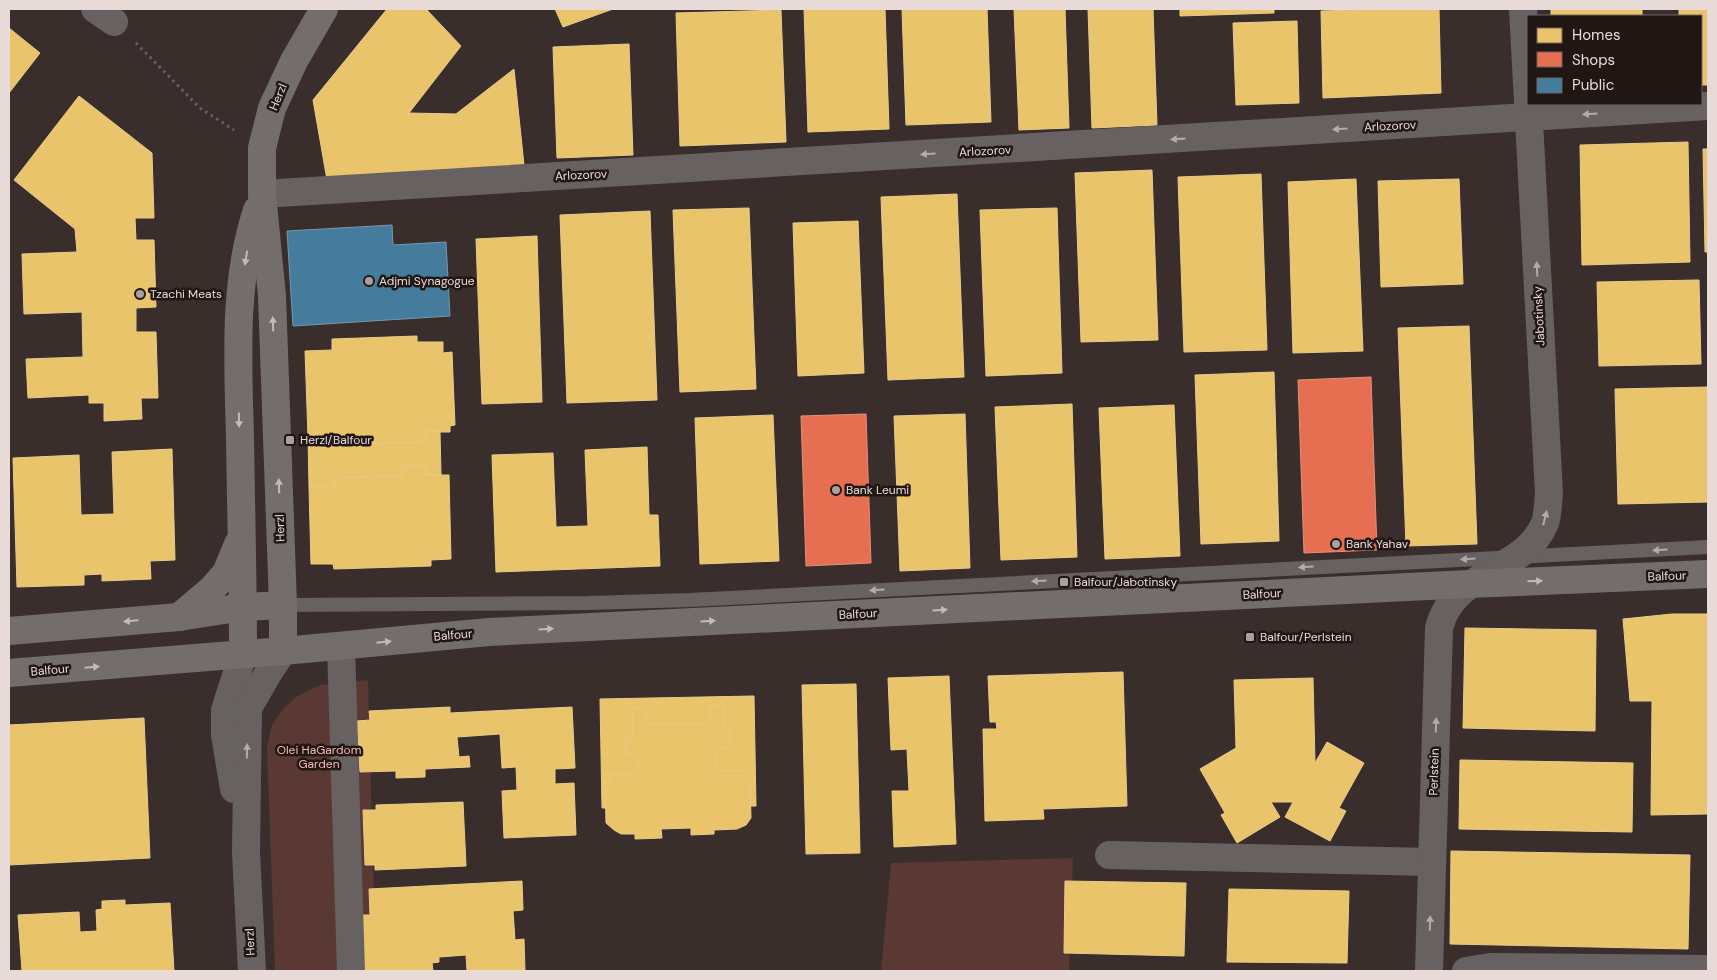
<svg xmlns="http://www.w3.org/2000/svg" width="1717" height="980" font-family="'DM Sans',sans-serif">
<style>
.green{fill:#5a3834}
.homes{fill:#e9c46a;stroke:#e9cb8b}
.shops{fill:#e76f51;stroke:#e78f79}
.public{fill:#457b9d;stroke:#7698ae}
.lines{fill:none;stroke-linecap:round;stroke-linejoin:round}
.path{stroke:#666060;stroke-width:3;stroke-dasharray:2.5 4;stroke-linecap:butt}
.lane{stroke:#676261;stroke-width:14}
.street{stroke:#676261;stroke-width:28}
.secondary{stroke:#736d6c;stroke-width:28}
.oneway{fill:#b4aaa8}
.oneway2{fill:#c5b9b7}
.poi-dot{fill:#ab9e9c;stroke:#201614;stroke-width:2}
.labels{text-anchor:middle;stroke-width:5;stroke-linejoin:round;paint-order:stroke}
.street-label{font-size:12px;fill:#e8dad7;stroke:#201614}
.poi-label{font-size:12px;fill:#e8dad7;stroke:#201614;text-anchor:start}
.park-label{font-size:12px;fill:#f4b9b0;stroke:#201614}
</style>
<rect width="100%" height="100%" fill="#3a2e2d"/>
<!-- green -->
<g class="green">
<polygon points="368,680 376,971 275,971 267,748 272,725 285,707 297,696 321,685"/>
<polygon points="1073,858 1069,971 881,971 891,863"/>
</g>
<!-- homes -->
<g class="homes">
<polygon points="387,9 426,9 461,46 409,113 456,114 514,69 524,165 327,180 313,100"/>
<polygon points="555,9 613,9 563,27"/>
<polygon points="804,9 885,9 889,129 808,132"/>
<polygon points="902,9 987,9 991,122 906,125"/>
<polygon points="1014,9 1065,9 1069,128 1019,130"/>
<polygon points="1088,9 1153,9 1157,125 1092,128"/>
<polygon points="1180,9 1274,9 1274,13 1180,16"/>
<polygon points="1390,9 1439,9 1441,93 1323,98 1321,11"/>
<rect x="1551" y="9" width="91" height="7"/>
<polygon points="1679,9 1708,9 1708,85 1701,85 1701,16 1679,16"/>
<polygon points="781,10 786,142 680,146 676,13"/>
<polygon points="1297,21 1299,103 1236,105 1233,23"/>
<polygon points="9,28 40,53 9,93"/>
<polygon points="629,44 633,155 557,158 553,47"/>
<polygon points="79,96 152,153 154,218 135,218 136,240 154,240 156,307 136,308 136,332 156,332 158,398 141,398 142,419 104,421 104,403 89,403 89,395 28,398 26,359 83,357 82,312 24,314 22,254 77,252 75,229 14,180"/>
<polygon points="1688,142 1690,262 1582,265 1580,145"/>
<polygon points="1703,149 1708,149 1708,252 1705,252"/>
<polygon points="1152,170 1158,340 1081,342 1075,173"/>
<polygon points="1261,174 1267,350 1184,352 1178,177"/>
<polygon points="1356,179 1363,351 1293,353 1288,182"/>
<polygon points="1459,179 1463,284 1381,287 1378,181"/>
<polygon points="957,194 964,377 888,380 881,197"/>
<polygon points="749,208 756,389 680,392 673,210"/>
<polygon points="1057,208 1062,373 986,376 980,210"/>
<polygon points="650,211 657,400 567,403 560,215"/>
<polygon points="858,221 864,373 798,376 793,223"/>
<polygon points="537,236 542,402 482,404 476,239"/>
<polygon points="1699,280 1701,364 1599,366 1597,282"/>
<polygon points="1469,326 1477,544 1406,546 1398,328"/>
<polygon points="417,336 417,342 443,342 443,353 452,352 455,425 450,426 450,432 425,432 426,442 334,445 334,436 308,437 305,351 332,350 332,339"/>
<polygon points="1274,372 1279,541 1201,544 1195,375"/>
<polygon points="1708,387 1708,502 1618,504 1615,389"/>
<polygon points="1072,404 1077,557 1001,560 995,407"/>
<polygon points="1174,405 1180,556 1105,559 1099,408"/>
<polygon points="965,414 970,568 900,571 894,416"/>
<polygon points="773,415 779,561 700,564 695,418"/>
<polygon points="425,432 440,432 441,475 426,475 426,465 402,466 402,476 335,478 335,486 309,487 308,437 334,436 334,445 426,442"/>
<polygon points="647,447 649,515 658,515 660,566 496,572 492,455 553,453 556,527 588,526 585,450"/>
<polygon points="172,449 175,560 150,561 151,579 102,581 102,574 84,575 84,585 17,587 13,458 79,455 81,515 114,514 112,452"/>
<polygon points="426,465 426,475 449,475 451,559 431,560 431,566 334,569 333,564 311,564 309,487 335,486 335,478 402,476 402,466"/>
<polygon points="1672,614 1708,614 1708,814 1651,815 1652,701 1630,701 1623,619"/>
<polygon points="1465,628 1596,630 1595,731 1463,728"/>
<polygon points="1123,672 1127,806 1043,809 1044,819 985,821 983,729 997,729 996,722 990,722 988,676"/>
<polygon points="949,676 956,844 894,847 892,791 909,791 907,749 891,750 888,678"/>
<polygon points="1313,678 1315,763 1327,742 1364,763 1339,808 1346,811 1330,841 1285,817 1293,802 1271,802 1280,817 1237,843 1221,815 1225,813 1200,769 1236,748 1234,680"/>
<polygon points="856,684 860,853 806,854 802,685"/>
<polygon points="754,696 756,806 602,808 600,699"/>
<polygon points="710,705 724,705 725,729 730,730 730,748 715,749 715,771 744,770 744,779 750,779 751,818 746,825 737,829 714,830 714,834 691,835 691,828 661,829 662,838 635,839 635,834 621,834 614,830 606,823 605,781 610,781 610,774 638,774 638,754 626,754 626,737 632,737 632,708 646,707 646,724 711,723"/>
<polygon points="450,707 450,713 572,707 575,768 555,769 555,784 574,783 576,835 504,838 502,791 517,790 516,767 502,768 500,734 457,737 459,757 469,756 470,767 425,769 425,777 396,778 396,771 360,772 357,721 370,720 369,711"/>
<polygon points="144,718 150,858 9,865 9,725"/>
<polygon points="1460,760 1633,763 1632,832 1459,829"/>
<polygon points="463,802 466,866 375,870 375,865 365,865 363,810 376,810 376,805"/>
<polygon points="1451,851 1690,855 1688,949 1450,944"/>
<polygon points="522,881 523,910 513,911 515,940 524,939 525,971 467,971 466,955 439,957 439,962 432,963 433,971 364,971 361,915 370,915 369,889"/>
<polygon points="1065,881 1186,883 1184,956 1064,953"/>
<polygon points="1229,889 1349,891 1347,963 1227,962"/>
<polygon points="125,900 125,905 170,903 174,971 22,971 18,915 79,912 80,932 97,931 96,910 102,909 102,901"/>
</g>
<!-- shops -->
<g class="shops">
<polygon points="1371,377 1377,550 1304,553 1298,380"/>
<polygon points="866,414 871,563 806,566 801,416"/>
</g>
<!-- public -->
<polygon class="public" points="392,225 393,245 446,242 450,316 293,326 287,231"/>
<g class="lines">
<!-- path -->
<polyline class="path" points="136,43 200,108 234,130"/>
<!-- lane -->
<polyline class="lane" points="283,605 589,603 690,600 1708,547"/>
<!-- street -->
<g class="street">
<polyline points="95,9 114,22"/>
<polyline points="262,194 1708,106"/>
<polyline points="341,646 351,971"/>
<polyline points="234,789 225,735 225,710 243,654"/>
<polyline points="1109,855 1432,862"/>
<polyline points="252,971 246,852 248,708 270,670 283,651"/>
<path d="M1429,971L1439,628C1454,569 1524,574 1545,523C1548,515 1548,502 1549,493L1523,9"/>
<polyline points="1466,971 1490,967 1708,969"/>
</g>
<!-- secondary -->
<g class="secondary">
<polyline points="179,617 211,590 226,573 238,544"/>
<polyline points="9,631 179,617 243,607 283,605"/>
<polyline points="283,651 283,605 272,296 262,194 262,148 272,108 294,61 324,9"/>
<path d="M243,654C243,582 241,509 240,437C238,362 233,283 257,210"/>
<polyline points="9,673 283,651 489,632 1469,584 1708,574"/>
</g>
</g>
<!-- one-way arrows -->
<defs><path id="oneway-solid" d="M-6-.8H1V-3.2L6.5 0L1 3.2V.8H-6Z" transform="scale(1.25)"/></defs>
<g class="oneway">
<use href="#oneway-solid" transform="translate(1590 114) rotate(176)"/>
<use href="#oneway-solid" transform="translate(1340 129) rotate(177)"/>
<use href="#oneway-solid" transform="translate(1178 139) rotate(177)"/>
<use href="#oneway-solid" transform="translate(928 154) rotate(177)"/>
<use href="#oneway-solid" transform="translate(1537 269) rotate(-93)"/>
<use href="#oneway-solid" transform="translate(1545 518) rotate(-76)"/>
<use href="#oneway-solid" transform="translate(1660 550) rotate(177)"/>
<use href="#oneway-solid" transform="translate(1468 559) rotate(177)"/>
<use href="#oneway-solid" transform="translate(1306 567) rotate(177)"/>
<use href="#oneway-solid" transform="translate(1039 581) rotate(177)"/>
<use href="#oneway-solid" transform="translate(877 590) rotate(177)"/>
<use href="#oneway-solid" transform="translate(1436 725) rotate(-88)"/>
<use href="#oneway-solid" transform="translate(247 751) rotate(-89)"/>
<use href="#oneway-solid" transform="translate(1430 923) rotate(-88)"/>
</g>
<g class="oneway2">
<use href="#oneway-solid" transform="translate(246 258) rotate(99)"/>
<use href="#oneway-solid" transform="translate(273 324) rotate(-92)"/>
<use href="#oneway-solid" transform="translate(239 420) rotate(89)"/>
<use href="#oneway-solid" transform="translate(279 486) rotate(-92)"/>
<use href="#oneway-solid" transform="translate(1535 581) rotate(-2)"/>
<use href="#oneway-solid" transform="translate(940 610) rotate(-3)"/>
<use href="#oneway-solid" transform="translate(131 621) rotate(175)"/>
<use href="#oneway-solid" transform="translate(708 621) rotate(-3)"/>
<use href="#oneway-solid" transform="translate(546 629) rotate(-3)"/>
<use href="#oneway-solid" transform="translate(384 642) rotate(-6)"/>
<use href="#oneway-solid" transform="translate(92 667) rotate(-5)"/>
</g>
<!-- markers -->
<g class="poi-dot">
<circle cx="369" cy="281" r="5"/>
<circle cx="140" cy="294" r="5"/>
<rect x="285" y="435" width="10" height="10" rx="2.5"/>
<circle cx="836" cy="490" r="5"/>
<circle cx="1336" cy="544" r="5"/>
<rect x="1059" y="577" width="10" height="10" rx="2.5"/>
<rect x="1245" y="632" width="10" height="10" rx="2.5"/>
</g>
<g class="labels">
<!-- street labels -->
<g class="street-label">
<text transform="translate(278 97) rotate(-68)" y="4">Herzl</text>
<text transform="translate(1390 126) rotate(-3)" y="4">Arlozorov</text>
<text transform="translate(985 151) rotate(-3)" y="4">Arlozorov</text>
<text transform="translate(581 175) rotate(-3)" y="4">Arlozorov</text>
<text transform="translate(1539 316) rotate(-93)" y="4">Jabotinsky</text>
<text transform="translate(280 528) rotate(-92)" y="4">Herzl</text>
<text transform="translate(1667 576) rotate(-2)" y="4">Balfour</text>
<text transform="translate(1262 594) rotate(-3)" y="4">Balfour</text>
<text transform="translate(858 614) rotate(-3)" y="4">Balfour</text>
<text transform="translate(453 635) rotate(-5)" y="4">Balfour</text>
<text transform="translate(50 670) rotate(-5)" y="4">Balfour</text>
<text transform="translate(1434 772) rotate(-88)" y="4">Perlstein</text>
<text transform="translate(250 942) rotate(-93)" y="4">Herzl</text>
</g>
<!-- poi labels -->
<g class="poi-label">
<text x="379" y="285">Adjmi Synagogue</text>
<text x="150" y="298">Tzachi Meats</text>
<text x="300" y="444">Herzl/Balfour</text>
<text x="846" y="494">Bank Leumi</text>
<text x="1346" y="548">Bank Yahav</text>
<text x="1074" y="586">Balfour/Jabotinsky</text>
<text x="1260" y="641">Balfour/Perlstein</text>
</g>
<!-- park labels -->
<g class="park-label">
<text x="319" y="754">Olei HaGardom<tspan x="319" dy="14">Garden</tspan></text>
</g>
</g>
<!-- border -->
<rect width="1717" height="980" fill="none" stroke="#e8dad7" stroke-width="20"/>
<!-- legend -->
<rect x="1527" y="15" width="175" height="90" fill="#201614" stroke="#706462"/>
<rect x="1537" y="28" width="25" height="15" fill="#e9c46a" stroke="#706462"/>
<text x="1572" y="40" font-size="15" fill="#e8dad7">Homes</text>
<rect x="1537" y="52" width="25" height="15" fill="#e76f51" stroke="#706462"/>
<text x="1572" y="65" font-size="15" fill="#e8dad7">Shops</text>
<rect x="1537" y="78" width="25" height="15" fill="#457b9d" stroke="#706462"/>
<text x="1572" y="90" font-size="15" fill="#e8dad7">Public</text>
</svg>
